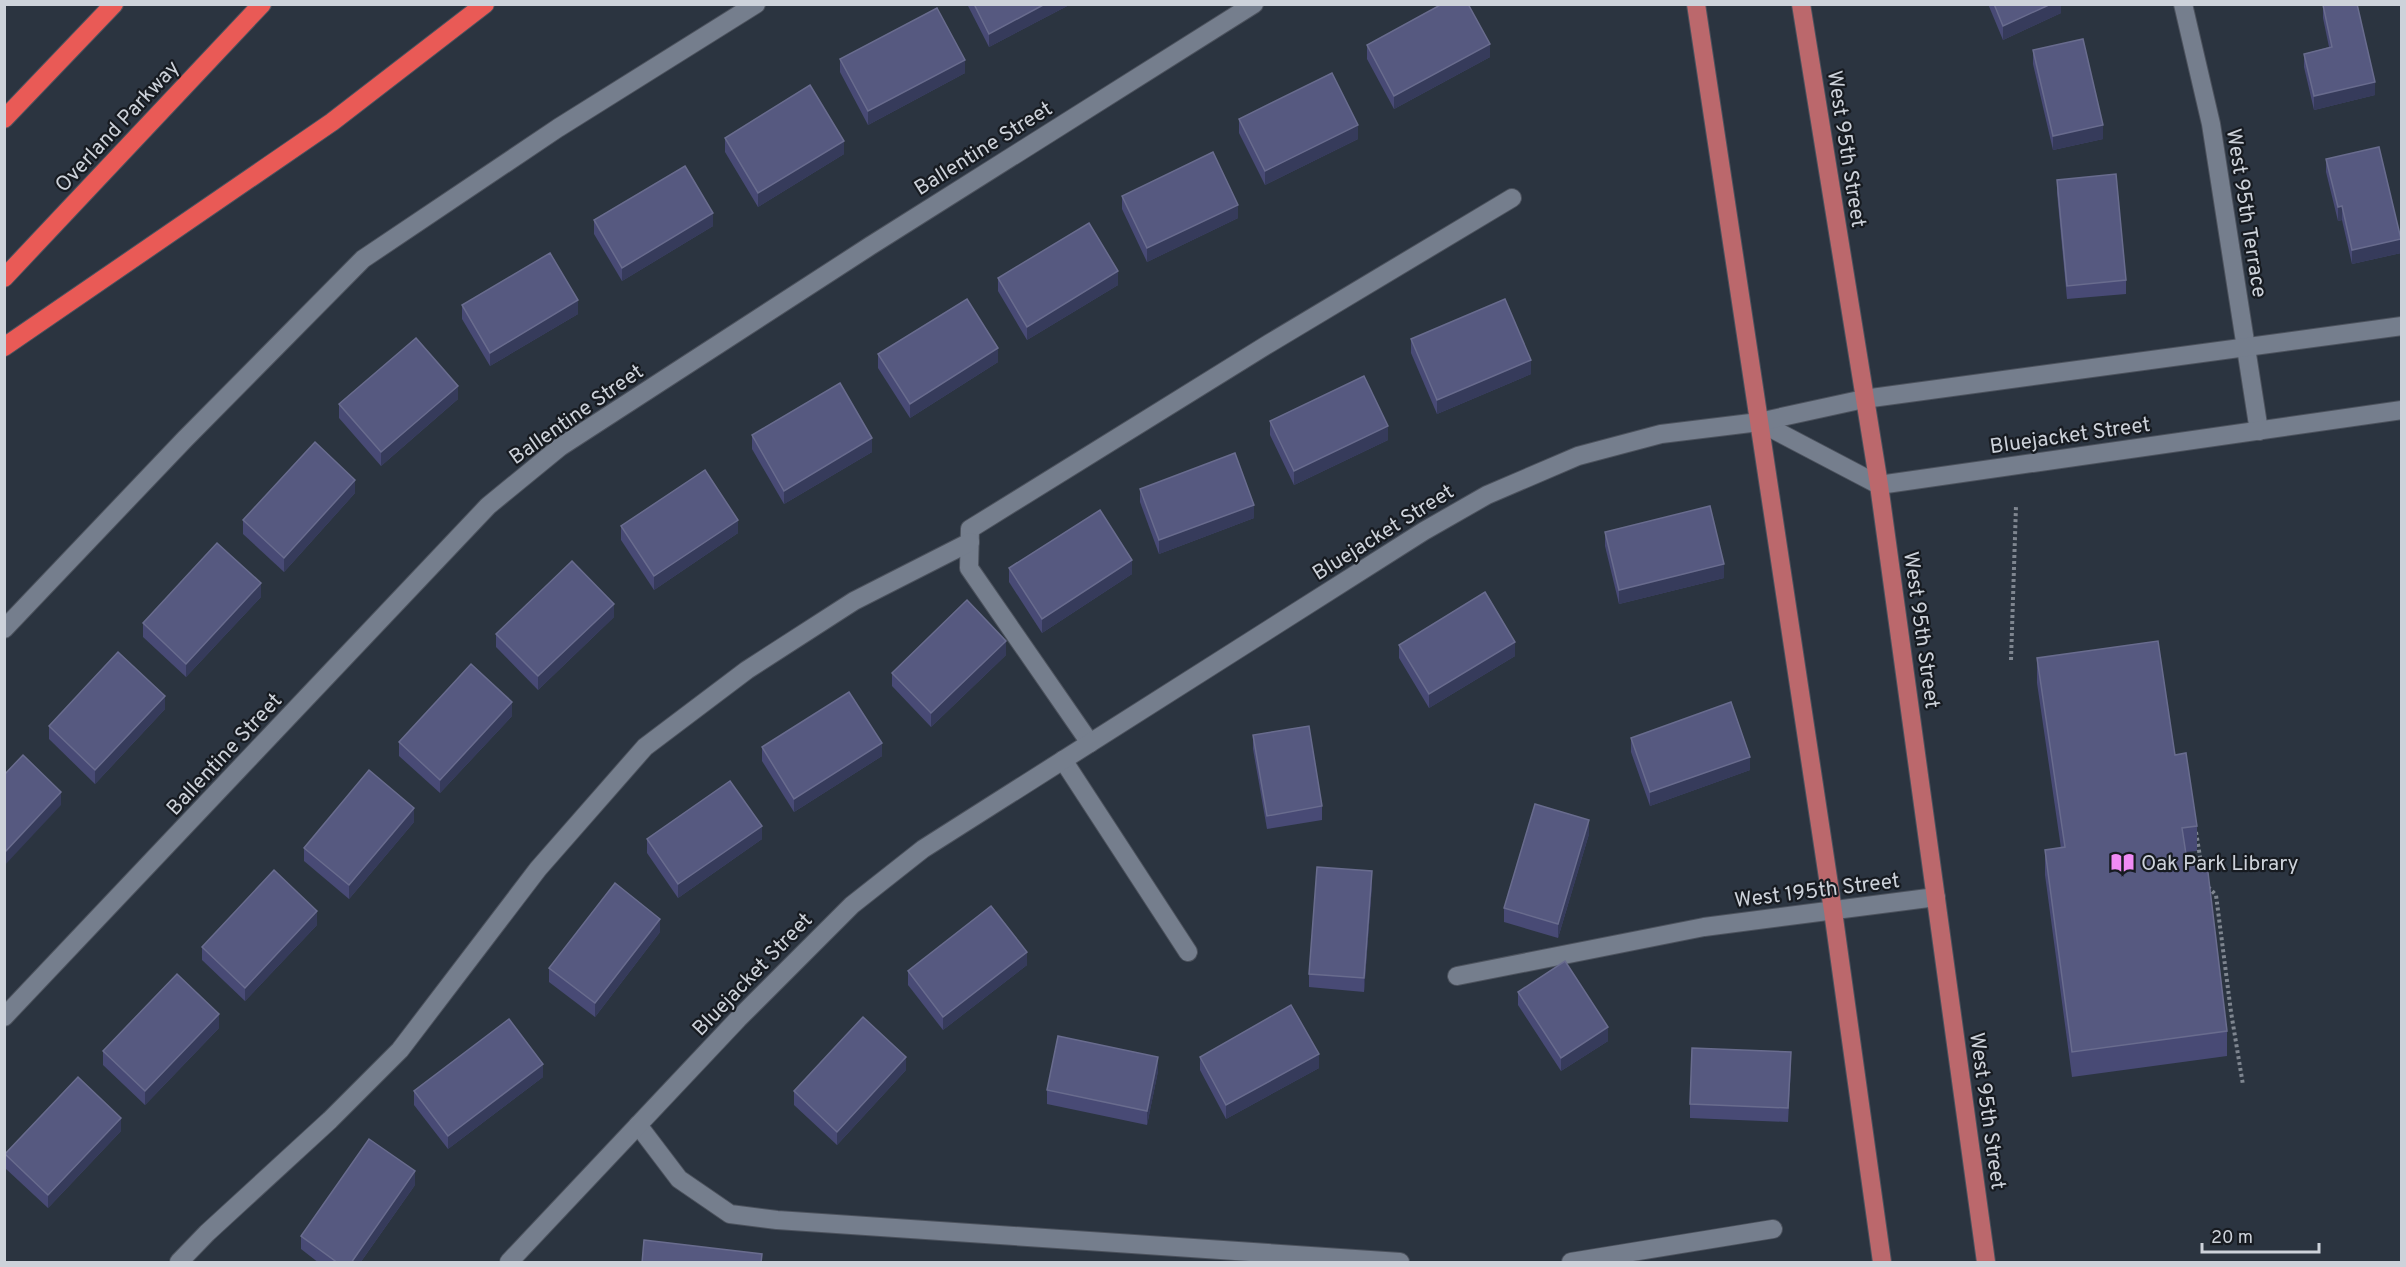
<svg xmlns="http://www.w3.org/2000/svg" width="2406" height="1267" font-family="Overpass,sans-serif">
<style>
.lines{fill:none;stroke-linecap:round;stroke-linejoin:round}
.minor-casing{stroke:#4c525d;stroke-width:20}
.major-casing{stroke:#4c525d;stroke-width:20}
.highway-casing{stroke:#4c525d;stroke-width:20}
.path{stroke:#7f8690;stroke-width:4;stroke-dasharray:3 3;stroke-linecap:butt}
.minor{stroke:#757e8d;stroke-width:18}
.major{stroke:#bb686c;stroke-width:18}
.highway{stroke:#e95a56;stroke-width:18}
.wall{fill:#484a75}
.shaded-wall{fill:#363b5b}
.building{fill:#565980;stroke:#696c8e;stroke-width:1.5}
.labels{text-anchor:middle;stroke-width:4.5;stroke-linejoin:round;paint-order:stroke}
.street-label{font-size:21px;fill:#cdd2da;stroke:#171b21}
.poi-label{font-size:21px;fill:#cdd2da;stroke:#171b21;text-anchor:start}
</style>
<rect width="100%" height="100%" fill="#2b3440"/>
<g class="lines">
<defs>
<g id="minor">
<polyline points="2183,4 2211,124 2259,431"/>
<polyline points="1759,422 1879,485 2402,410"/>
<polyline points="4,629 185,439 363,259 558,128 756,4"/>
<polyline points="1090,743 969,568 970,529 1270,343 1512,198"/>
<polyline points="1063,760 1188,952"/>
<polyline points="1457,976 1704,927 1936,897"/>
<polyline points="4,1017 488,506 560,447 870,246 1254,4"/>
<polyline points="638,1125 679,1179 730,1214 777,1220 1400,1262"/>
<polyline points="179,1262 207,1233 330,1120 400,1050 538,869 645,747 747,670 854,601 970,542"/>
<polyline points="509,1262 738,1019 852,905 923,849 1424,531 1487,495 1578,456 1661,434 1759,422 1864,399 2402,326"/>
<polyline points="1571,1262 1773,1229"/>
</g>
<g id="major">
<polyline points="1696,4 1833,911 1882,1262"/>
<polyline points="1801,4 1879,485 1986,1262"/>
</g>
<g id="highway">
<polyline points="4,119 114,4"/>
<polyline points="4,278 262,4"/>
<polyline points="4,347 332,122 485,4"/>
</g>
</defs>
<!-- minor casing -->
<use href="#minor" class="minor-casing"/>
<!-- major casing -->
<use href="#major" class="major-casing"/>
<!-- highway casing -->
<use href="#highway" class="highway-casing"/>
<!-- path -->
<g class="path">
<polyline points="2011,660 2016,506"/>
<polyline points="2196,832 2202,869"/>
<polyline points="2208,887 2216,895 2231,1012 2243,1085"/>
</g>
<!-- minor -->
<use href="#minor" class="minor"/>
<!-- major -->
<use href="#major" class="major"/>
<!-- highway -->
<use href="#highway" class="highway"/>
</g>
<!-- wall -->
<g class="wall">
<polygon points="967,4 1071,4 989,47"/>
<polygon points="1988,4 2061,4 2061,13 2003,40"/>
<polygon points="2323,5 2375,95 2314,110 2304,67 2304,54 2329,47 2323,18"/>
<polygon points="1367,45 1490,57 1394,109 1367,59"/>
<polygon points="2033,50 2103,139 2053,150 2033,64"/>
<polygon points="840,59 965,73 868,125 840,72"/>
<polygon points="1239,119 1358,139 1265,185 1239,133"/>
<polygon points="725,138 844,154 758,207 725,152"/>
<polygon points="2326,159 2401,253 2352,264 2342,220 2338,221 2326,172"/>
<polygon points="2057,180 2126,280 2126,294 2067,299 2057,193"/>
<polygon points="1122,196 1238,218 1147,262 1122,209"/>
<polygon points="594,220 713,226 622,281 594,234"/>
<polygon points="998,278 1118,285 1027,340 998,291"/>
<polygon points="462,305 578,314 490,366 462,319"/>
<polygon points="1411,339 1531,374 1437,414 1411,353"/>
<polygon points="878,354 998,362 910,418 878,368"/>
<polygon points="458,399 381,466 339,418 339,404"/>
<polygon points="1270,421 1388,440 1294,485 1270,435"/>
<polygon points="752,435 872,452 784,504 752,449"/>
<polygon points="1140,489 1254,518 1159,554 1140,502"/>
<polygon points="355,493 284,572 243,534 243,520"/>
<polygon points="621,526 738,533 654,590 621,540"/>
<polygon points="1605,532 1724,578 1619,604 1605,546"/>
<polygon points="1009,568 1132,574 1042,633 1009,582"/>
<polygon points="261,597 186,677 143,637 143,623"/>
<polygon points="614,617 538,690 496,647 496,634"/>
<polygon points="1399,645 1515,656 1429,708 1399,658"/>
<polygon points="1006,655 931,727 892,686 892,673"/>
<polygon points="2037,658 2175,755 2197,826 2197,851 2185,852 2188,867 2227,1031 2227,1056 2072,1077 2045,875 2045,850 2061,848 2037,683"/>
<polygon points="165,709 95,784 49,739 49,726"/>
<polygon points="512,716 440,793 399,756 399,742"/>
<polygon points="1253,735 1322,806 1322,820 1267,829 1253,749"/>
<polygon points="1631,738 1750,770 1650,806 1631,752"/>
<polygon points="762,747 882,756 794,812 762,761"/>
<polygon points="414,822 349,899 304,861 304,848"/>
<polygon points="1589,834 1558,938 1504,922 1504,908"/>
<polygon points="647,839 762,839 678,898 647,853"/>
<polygon points="1372,885 1364,992 1309,987 1309,974"/>
<polygon points="317,925 245,1001 202,960 202,947"/>
<polygon points="660,932 595,1017 549,982 549,968"/>
<polygon points="1027,965 943,1030 908,985 908,971"/>
<polygon points="1518,992 1608,1041 1561,1071 1518,1005"/>
<polygon points="219,1028 145,1105 103,1065 103,1051"/>
<polygon points="1200,1057 1319,1068 1226,1119 1200,1070"/>
<polygon points="1791,1065 1788,1122 1690,1118 1690,1104"/>
<polygon points="906,1070 837,1145 794,1105 794,1091"/>
<polygon points="1158,1071 1147,1125 1047,1104 1047,1090"/>
<polygon points="543,1077 448,1149 414,1105 414,1091"/>
<polygon points="121,1131 48,1208 5,1168 5,1154"/>
<polygon points="415,1185 360,1263 319,1263 301,1249 301,1236"/>
</g>
<!-- shaded-wall -->
<g class="shaded-wall">
<polygon points="1045,4 1071,4 989,47 989,34"/>
<polygon points="2051,4 2061,4 2061,13 2003,40 2003,26"/>
<polygon points="1490,44 1490,57 1394,109 1394,96"/>
<polygon points="965,60 965,73 868,125 868,111"/>
<polygon points="2375,82 2375,95 2314,110 2314,96"/>
<polygon points="1358,125 1358,139 1265,185 1265,171"/>
<polygon points="2103,125 2103,139 2053,150 2053,136"/>
<polygon points="844,141 844,154 758,207 758,193"/>
<polygon points="1238,205 1238,218 1147,262 1147,248"/>
<polygon points="2342,206 2342,220 2338,221 2338,207"/>
<polygon points="713,213 713,226 622,281 622,268"/>
<polygon points="2401,239 2401,253 2352,264 2352,250"/>
<polygon points="1118,271 1118,285 1027,340 1027,327"/>
<polygon points="578,300 578,314 490,366 490,353"/>
<polygon points="998,348 998,362 910,418 910,404"/>
<polygon points="1531,360 1531,374 1437,414 1437,400"/>
<polygon points="458,386 458,399 381,466 381,452"/>
<polygon points="1388,426 1388,440 1294,485 1294,471"/>
<polygon points="872,438 872,452 784,504 784,491"/>
<polygon points="355,480 355,493 284,572 284,558"/>
<polygon points="1254,505 1254,518 1159,554 1159,540"/>
<polygon points="738,520 738,533 654,590 654,576"/>
<polygon points="1132,560 1132,574 1042,633 1042,619"/>
<polygon points="1724,564 1724,578 1619,604 1619,590"/>
<polygon points="261,583 261,597 186,677 186,664"/>
<polygon points="614,604 614,617 538,690 538,676"/>
<polygon points="1006,641 1006,655 931,727 931,713"/>
<polygon points="1515,642 1515,656 1429,708 1429,694"/>
<polygon points="165,696 165,709 95,784 95,770"/>
<polygon points="512,702 512,716 440,793 440,780"/>
<polygon points="882,743 882,756 794,812 794,799"/>
<polygon points="1750,757 1750,770 1650,806 1650,792"/>
<polygon points="61,792 61,805 4,866 4,853"/>
<polygon points="414,808 414,822 349,899 349,885"/>
<polygon points="1589,820 1589,834 1558,938 1558,924"/>
<polygon points="762,826 762,839 678,898 678,884"/>
<polygon points="1372,871 1372,885 1364,992 1364,978"/>
<polygon points="317,911 317,925 245,1001 245,988"/>
<polygon points="660,919 660,932 595,1017 595,1003"/>
<polygon points="1027,952 1027,965 943,1030 943,1017"/>
<polygon points="219,1014 219,1028 145,1105 145,1091"/>
<polygon points="1608,1027 1608,1041 1561,1071 1561,1058"/>
<polygon points="1319,1054 1319,1068 1226,1119 1226,1105"/>
<polygon points="906,1057 906,1070 837,1145 837,1132"/>
<polygon points="1158,1057 1158,1071 1147,1125 1147,1111"/>
<polygon points="543,1064 543,1077 448,1149 448,1136"/>
<polygon points="121,1118 121,1131 48,1208 48,1195"/>
<polygon points="415,1171 415,1185 360,1263 351,1263"/>
</g>
<!-- building -->
<g class="building">
<polygon points="974,4 1045,4 989,34"/>
<polygon points="1442,4 1468,4 1490,44 1394,96 1367,45"/>
<polygon points="1994,4 2051,4 2003,26"/>
<polygon points="2357,4 2375,82 2314,96 2304,54 2332,47 2323,5"/>
<polygon points="937,8 965,60 868,111 840,59"/>
<polygon points="2083,39 2103,125 2053,136 2033,50"/>
<polygon points="1332,73 1358,125 1265,171 1239,119"/>
<polygon points="810,85 844,141 758,193 725,138"/>
<polygon points="2379,147 2401,239 2352,250 2342,206 2338,207 2326,159"/>
<polygon points="1213,152 1238,205 1147,248 1122,196"/>
<polygon points="685,166 713,213 622,268 594,220"/>
<polygon points="2116,174 2126,280 2067,286 2057,180"/>
<polygon points="1089,223 1118,271 1027,327 998,278"/>
<polygon points="550,253 578,300 490,353 462,305"/>
<polygon points="967,299 998,348 910,404 878,354"/>
<polygon points="1505,299 1531,360 1437,400 1411,339"/>
<polygon points="416,338 458,386 381,452 339,404"/>
<polygon points="1364,376 1388,426 1294,471 1270,421"/>
<polygon points="840,383 872,438 784,491 752,435"/>
<polygon points="315,442 355,480 284,558 243,520"/>
<polygon points="1235,453 1254,505 1159,540 1140,489"/>
<polygon points="705,470 738,520 654,576 621,526"/>
<polygon points="1710,506 1724,564 1619,590 1605,532"/>
<polygon points="1100,510 1132,560 1042,619 1009,568"/>
<polygon points="217,543 261,583 186,664 143,623"/>
<polygon points="572,561 614,604 538,676 496,634"/>
<polygon points="1485,592 1515,642 1429,694 1399,645"/>
<polygon points="967,600 1006,641 931,713 892,673"/>
<polygon points="2158,641 2175,755 2186,753 2197,826 2182,828 2188,867 2207,864 2227,1031 2072,1052 2045,850 2065,847 2037,658"/>
<polygon points="118,652 165,696 95,770 49,726"/>
<polygon points="471,664 512,702 440,780 399,742"/>
<polygon points="849,692 882,743 794,799 762,747"/>
<polygon points="1731,702 1750,757 1650,792 1631,738"/>
<polygon points="1309,726 1322,806 1267,816 1253,735"/>
<polygon points="23,755 61,792 4,853 4,775"/>
<polygon points="369,770 414,808 349,885 304,848"/>
<polygon points="730,781 762,826 678,884 647,839"/>
<polygon points="1535,804 1589,820 1558,924 1504,908"/>
<polygon points="1317,867 1372,871 1364,978 1309,974"/>
<polygon points="274,870 317,911 245,988 202,947"/>
<polygon points="615,883 660,919 595,1003 549,968"/>
<polygon points="991,906 1027,952 943,1017 908,971"/>
<polygon points="1565,961 1608,1027 1561,1058 1518,992"/>
<polygon points="177,974 219,1014 145,1091 103,1051"/>
<polygon points="1291,1005 1319,1054 1226,1105 1200,1057"/>
<polygon points="863,1017 906,1057 837,1132 794,1091"/>
<polygon points="509,1019 543,1064 448,1136 414,1091"/>
<polygon points="1058,1036 1158,1057 1147,1111 1047,1090"/>
<polygon points="1692,1048 1791,1052 1788,1108 1690,1104"/>
<polygon points="78,1077 121,1118 48,1195 5,1154"/>
<polygon points="369,1139 415,1171 351,1263 338,1263 301,1236"/>
<polygon points="644,1240 762,1254 761,1263 642,1263"/>
</g>
<!-- icons -->
<defs>
<symbol id="library-bare" viewBox="-9 -9 18 18"><path d="M-6-4Q-3-5.5-.7-3.5V5Q-3 3-6 4ZM6-4Q3-5.5 .7-3.5V5Q3 3 6 4Z" fill="#f18bf5" stroke="#171b21" stroke-width="2.5" paint-order="stroke"/></symbol>
</defs>
<g fill-rule="evenodd">
<use href="#library-bare" x="2106" y="846" width="33" height="33"/>
</g>
<g class="labels">
<!-- street labels -->
<g class="street-label">
<text transform="translate(117 126) rotate(-47)" y="7">Overland Parkway</text>
<text transform="translate(983 148) rotate(-32)" y="7">Ballentine Street</text>
<text transform="translate(1847 149) rotate(81)" y="7">West 95th Street</text>
<text transform="translate(2247 213) rotate(81)" y="7">West 95th Terrace</text>
<text transform="translate(576 414) rotate(-35)" y="7">Ballentine Street</text>
<text transform="translate(2070 435) rotate(-8)" y="7">Bluejacket Street</text>
<text transform="translate(1383 532) rotate(-32)" y="7">Bluejacket Street</text>
<text transform="translate(1922 630) rotate(82)" y="7">West 95th Street</text>
<text transform="translate(224 754) rotate(-47)" y="7">Ballentine Street</text>
<text transform="translate(1817 890) rotate(-7)" y="7">West 195th Street</text>
<text transform="translate(752 974) rotate(-46)" y="7">Bluejacket Street</text>
<text transform="translate(1988 1111) rotate(82)" y="7">West 95th Street</text>
</g>
<!-- poi labels -->
<g class="poi-label">
<text x="2141" y="870">Oak Park Library</text>
</g>
</g>
<!-- border -->
<rect width="2406" height="1267" fill="none" stroke="#cdd2da" stroke-width="12"/>
<!-- scale -->
<path d="M2202 1243v9h117v-9" fill="none" stroke="#cdd2da" stroke-width="3"/>
<text x="2211" y="1243" font-size="18" fill="#cdd2da" stroke="#171b21" stroke-width="4.5" paint-order="stroke">20 m</text>
</svg>
